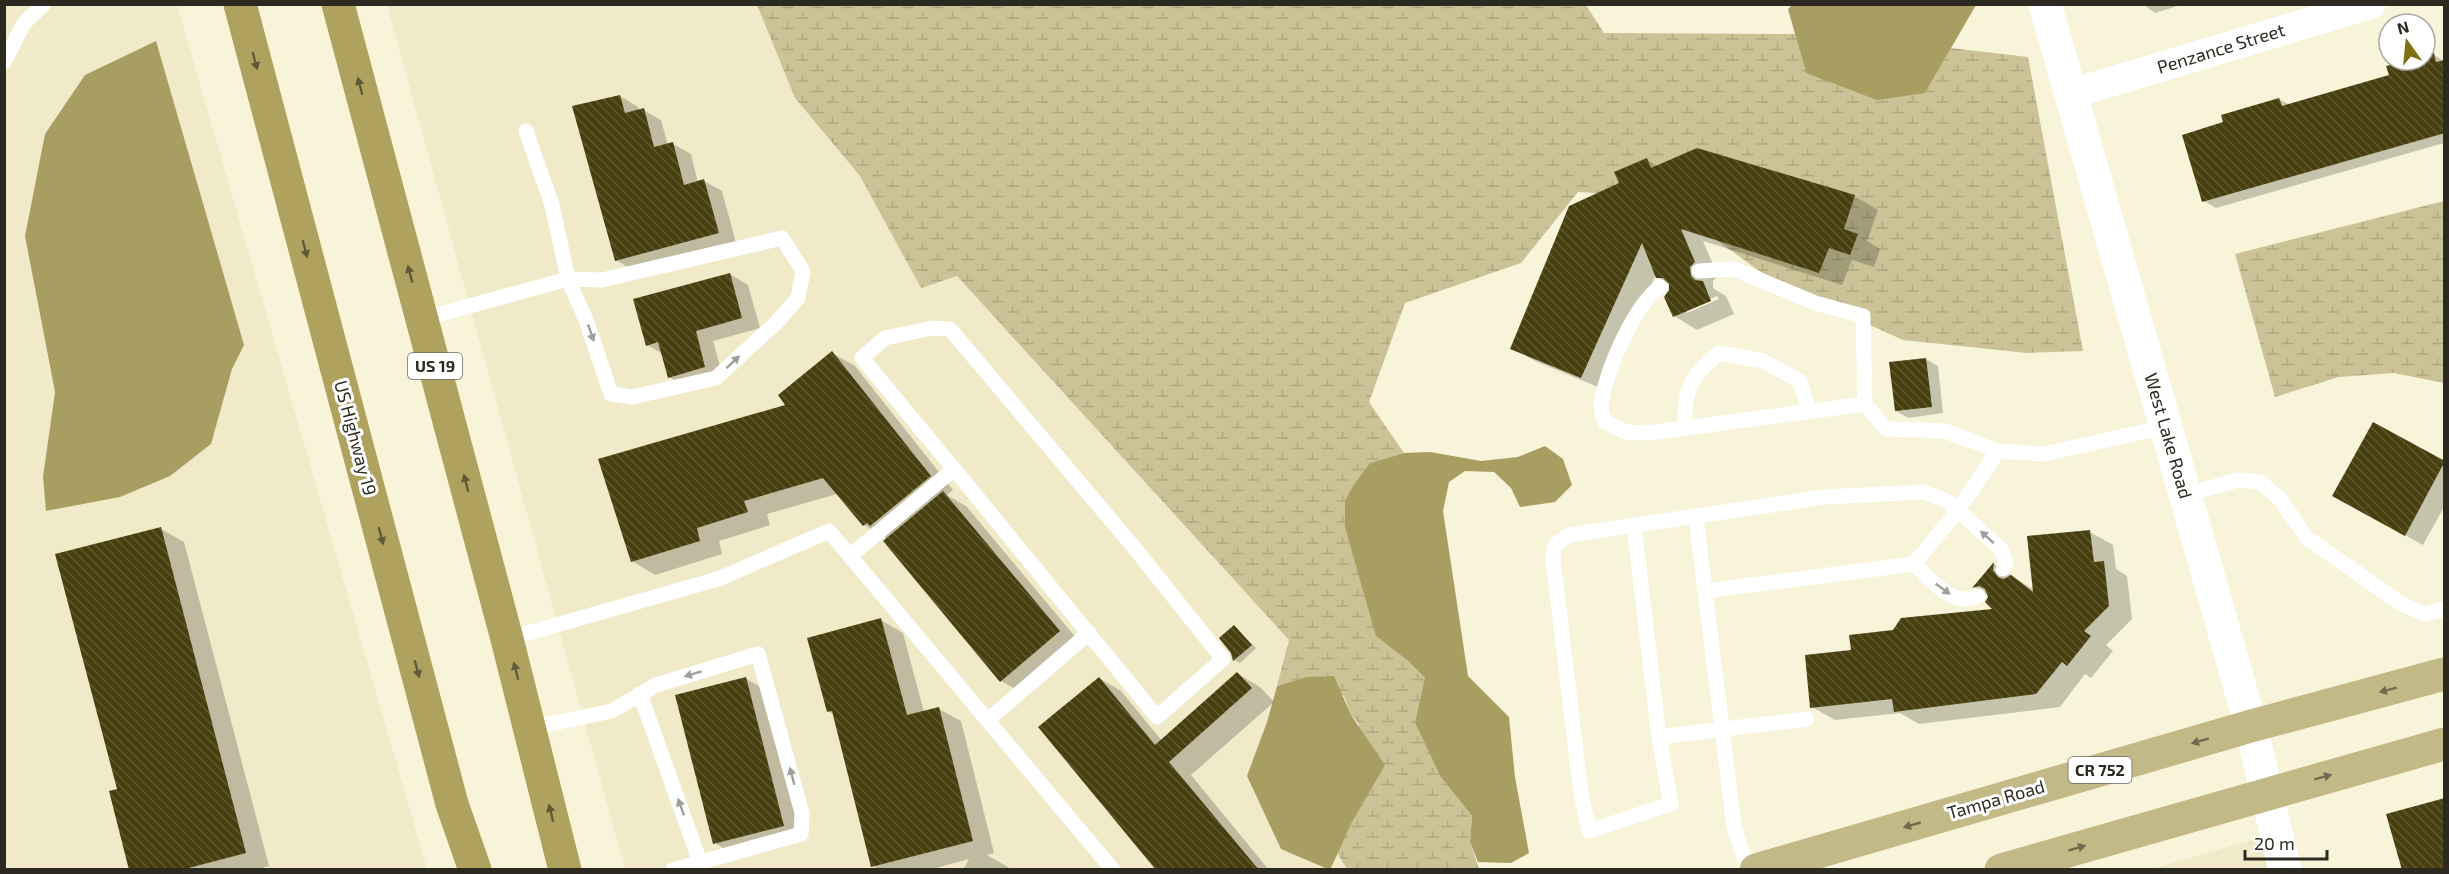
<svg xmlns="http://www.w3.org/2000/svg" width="2449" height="874" font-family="'Exo 2',sans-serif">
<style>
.built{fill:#f0eac8;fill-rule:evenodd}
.wetland{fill:url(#wetland-marsh)}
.water{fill:#a99e61}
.shadow{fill:#0003;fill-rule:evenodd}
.building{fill:url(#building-back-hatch)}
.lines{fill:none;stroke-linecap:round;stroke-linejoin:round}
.service{stroke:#fff;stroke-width:15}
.minor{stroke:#fff;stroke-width:30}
.tertiary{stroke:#fff;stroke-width:33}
.primary{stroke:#c2b986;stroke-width:33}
.trunk{stroke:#aea25e;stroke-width:33}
.oneway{fill:#605a39}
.oneway2{fill:#a09f9b}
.oneway3{fill:#706a4e}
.labels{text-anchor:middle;stroke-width:6;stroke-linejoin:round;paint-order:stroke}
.shield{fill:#fff;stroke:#6b6a63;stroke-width:1.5}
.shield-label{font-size:16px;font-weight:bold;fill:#2c2a20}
.street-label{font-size:18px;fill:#2c2a20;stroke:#fff}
</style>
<defs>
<pattern id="wetland-marsh" width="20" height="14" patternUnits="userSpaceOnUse" patternTransform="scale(1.5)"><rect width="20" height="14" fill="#cbc397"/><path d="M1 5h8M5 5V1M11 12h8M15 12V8" fill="none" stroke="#aea882"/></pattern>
<pattern id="building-back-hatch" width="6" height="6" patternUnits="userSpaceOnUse" patternTransform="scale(1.5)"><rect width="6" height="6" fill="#473f0f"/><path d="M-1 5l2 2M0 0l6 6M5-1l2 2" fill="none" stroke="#5f5932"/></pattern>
</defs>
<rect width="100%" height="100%" fill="#f8f4d9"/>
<!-- built -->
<g class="built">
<path d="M5,5H177L427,869L5,870ZM85,75L244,345L232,369L211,444L170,476L120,497L47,511L43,477L55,392L25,236L45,134Z"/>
<polygon points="387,5 757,5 795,98 860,176 921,287 957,276 1289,640 1267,722 1247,776 1329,869 1337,853 1347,869 625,869"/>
<polygon points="2263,837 2271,870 2147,870"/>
</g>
<!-- wetland -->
<g class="wetland">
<polygon points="757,5 1586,5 1604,33 1795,34 1806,73 1925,93 1951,48 2028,57 2083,351 2027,353 1903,340 1773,281 1657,197 1578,192 1521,263 1405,303 1369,402 1404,453 1370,463 1407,660 1426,679 1415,723 1440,776 1472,816 1470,842 1479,869 1347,869 1337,853 1352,822 1359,724 1351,715 1344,696 1306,677 1277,686 1289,640 957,276 921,288 860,176 795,98"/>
<polygon points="2444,201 2444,383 2394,373 2339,377 2275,397 2235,254"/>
</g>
<!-- water -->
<g class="water">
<polygon points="1793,4 1976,4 1976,5 1925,93 1877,100 1806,73 1788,9"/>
<polygon points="156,41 244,345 232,369 211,444 170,476 120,497 46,511 43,477 55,392 25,236 45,134 85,75"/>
<polygon points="1545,446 1563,459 1572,485 1555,502 1520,507 1511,488 1494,472 1465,471 1449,482 1443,511 1468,676 1509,717 1515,777 1529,853 1511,863 1478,862 1470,842 1472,816 1440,776 1415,723 1425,678 1407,660 1376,636 1345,527 1345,501 1353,486 1370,463 1404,453 1430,452 1481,461 1518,457"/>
<polygon points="1334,676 1351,715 1385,765 1352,822 1330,870 1281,849 1247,776 1267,722 1277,686 1306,677"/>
</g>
<!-- shadow -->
<g class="shadow">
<polygon points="2143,4 2184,4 2155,13"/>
<polygon points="2434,55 2444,61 2444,143 2216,208 2204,201 2225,123 2279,99 2290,105 2390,76 2414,60 2425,60 2425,57"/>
<polygon points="620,96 638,107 639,111 643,110 661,120 668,145 673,144 691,154 698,183 704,181 722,191 736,243 634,271 616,260"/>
<path d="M1647,160L1659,167L1854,196L1878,210L1867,241L1880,249L1874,267L1852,260L1842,285L1703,241L1718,276L1713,281V288L1726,296L1734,314L1697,330L1674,316L1671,285L1657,277L1656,274L1605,390L1535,361L1512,348L1620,183ZM1717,296L1719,299L1687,313V310Z"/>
<polygon points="730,274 748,285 760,328 713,341 723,377 687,387 669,377 663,354 647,345"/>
<polygon points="832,353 855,366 953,490 947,495 966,506 1082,645 1024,694 1001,681 888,539 864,525 837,494 767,514 770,525 719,541 722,554 655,575 632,561 788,405"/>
<polygon points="1926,359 1938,366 1943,413 1908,418 1896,411"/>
<polygon points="2374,424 2444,463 2444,507 2423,545 2352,506"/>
<polygon points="161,529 184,542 269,866 255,870 131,870"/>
<polygon points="2090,532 2113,545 2116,569 2127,576 2132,619 2106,645 2113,651 2091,678 2085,674 2060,707 1919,724 1900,713 1835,720 1812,707 1853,651 1894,631 1996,610 1988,595 1975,587 1994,564 2034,590"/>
<polygon points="881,620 903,633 924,712 939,709 961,721 994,853 987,855 1013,870 963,870 969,859 929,870 879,870 873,866 835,715 828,711"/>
<polygon points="1235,627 1256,648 1240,663 1234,660 1232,652"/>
<polygon points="1238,674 1260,687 1274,702 1191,775 1269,870 1158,870 1099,678 1121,691 1162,741"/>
<polygon points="745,678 769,692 806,839 738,857 715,843"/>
</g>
<!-- building -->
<g class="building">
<polygon points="2434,53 2436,62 2445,60 2445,133 2202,202 2182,135 2223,122 2221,115 2279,98 2282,106 2389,75 2386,66 2409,60 2425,60 2425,56"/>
<polygon points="620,95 625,113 644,108 654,147 673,142 684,185 704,179 719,233 615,261 572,106"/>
<polygon points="1697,148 1855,195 1844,229 1858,234 1850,255 1829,248 1819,273 1681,229 1695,262 1690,267 1691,276 1695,280 1703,281 1711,301 1673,317 1664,297 1669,290 1669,284 1663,278 1656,278 1642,243 1581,378 1510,349 1569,206 1619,183 1614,172 1647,158 1651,168"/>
<polygon points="730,273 742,318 696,331 705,367 668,378 658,342 646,346 633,299"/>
<polygon points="832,351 931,476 870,526 867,523 863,526 823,478 744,501 748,512 697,528 700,541 631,562 598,459 785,405 778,395"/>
<polygon points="1926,358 1932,407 1895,411 1889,362"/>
<polygon points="2373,422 2445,461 2405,536 2332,496"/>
<polygon points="943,491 1060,631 1000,682 883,541"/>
<polygon points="161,527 246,853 181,870 129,870 109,791 117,789 55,554"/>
<polygon points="2090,530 2094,562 2104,561 2109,606 2084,631 2091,636 2067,666 2062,662 2036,694 1894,712 1892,699 1810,708 1805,655 1851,650 1849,635 1893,630 1901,618 1992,609 1985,602 1988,597 1985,589 1979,586 1972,588 1994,562 1993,570 1998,577 2004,579 2011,575 2033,592 2027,536"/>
<polygon points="881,618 907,715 939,707 973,841 871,867 832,711 827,712 807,638"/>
<polygon points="1234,625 1252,645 1233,661 1231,653 1219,638"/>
<polygon points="1237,672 1252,688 1169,762 1259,870 1156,870 1038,727 1099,677 1155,745"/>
<polygon points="746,677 784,826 713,844 675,695"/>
<polygon points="2445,798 2445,870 2402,870 2386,814"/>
</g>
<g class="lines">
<!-- service -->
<g class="service">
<polyline points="4,62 24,23 44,4"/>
<polyline points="1699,271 1734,269 1815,303 1863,316 1865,404 1886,429 1945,431 1998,451 2044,454 2165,427"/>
<path d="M1660,287C1634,306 1608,367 1602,399C1600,408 1602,414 1605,422L1626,432L1648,433L1865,404"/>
<polyline points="422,319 568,279 586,320 611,394 632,397 716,378 777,322 798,298 803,271 782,238 602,280 568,279 552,205 526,131"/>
<path d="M1684,428C1686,388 1688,379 1719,353L1763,361L1800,381L1809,411"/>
<polyline points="2185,495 2238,480 2260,482 2280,499 2307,538 2400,603 2424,614 2444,609"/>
<polyline points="1696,517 1734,827 1748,870"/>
<polyline points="1634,526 1659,737 1671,804 1589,831 1581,793 1553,560 1555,545 1569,535 1824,497 1923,492 1947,501 2001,549 2006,563 2003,569"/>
<polyline points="850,556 954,469 862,358 885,338 932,328 950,329 1137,551 1223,659 1157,717 954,469"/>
<path d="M1914,564C1930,579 1954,609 1978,596"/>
<polyline points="1705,591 1914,564 1958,510 1998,451"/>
<polyline points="507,639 718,579 829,531 1113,870"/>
<polyline points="640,694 700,862"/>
<polyline points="988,720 1089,633"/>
<polyline points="530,728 612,711 656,685 758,654 802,813 801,834 673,870"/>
<polyline points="1659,737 1807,719"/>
</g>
<!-- minor -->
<polyline class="minor" points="2070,94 2371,4"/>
<!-- tertiary -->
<polyline class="tertiary" points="2045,4 2251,726 2285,870"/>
<!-- primary -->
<g class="primary">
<polyline points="1756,870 2251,726 2444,674"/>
<polyline points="2001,870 2444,744"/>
</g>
<!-- trunk -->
<g class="trunk">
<polyline points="240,4 452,804 475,870"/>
<polyline points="338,4 507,639 565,870"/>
</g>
</g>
<!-- one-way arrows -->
<defs><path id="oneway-solid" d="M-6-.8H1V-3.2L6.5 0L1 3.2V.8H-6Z" transform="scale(1.5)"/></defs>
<g class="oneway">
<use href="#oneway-solid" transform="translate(255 61) rotate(75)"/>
<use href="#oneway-solid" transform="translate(360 86) rotate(-105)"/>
<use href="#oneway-solid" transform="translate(305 249) rotate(75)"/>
<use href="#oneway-solid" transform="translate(410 274) rotate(-105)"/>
<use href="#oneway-solid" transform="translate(466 483) rotate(-105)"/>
<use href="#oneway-solid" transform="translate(381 536) rotate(75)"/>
<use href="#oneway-solid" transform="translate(417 669) rotate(75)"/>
<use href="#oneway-solid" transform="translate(516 671) rotate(-104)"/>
<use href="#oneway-solid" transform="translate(551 813) rotate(-104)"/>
</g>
<g class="oneway2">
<use href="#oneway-solid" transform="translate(591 333) rotate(71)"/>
<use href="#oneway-solid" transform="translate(733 362) rotate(-43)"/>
<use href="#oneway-solid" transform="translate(1987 537) rotate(-138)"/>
<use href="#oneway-solid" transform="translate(1943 589) rotate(36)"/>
<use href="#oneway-solid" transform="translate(693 674) rotate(163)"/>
<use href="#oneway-solid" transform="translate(792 776) rotate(-105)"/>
<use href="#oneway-solid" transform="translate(681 807) rotate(-110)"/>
</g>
<g class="oneway3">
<use href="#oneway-solid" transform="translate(2388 690) rotate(165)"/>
<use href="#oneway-solid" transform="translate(2200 741) rotate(164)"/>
<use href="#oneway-solid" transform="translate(2323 777) rotate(-15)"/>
<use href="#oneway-solid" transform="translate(1912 825) rotate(164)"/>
<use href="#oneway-solid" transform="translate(2077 848) rotate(-16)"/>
</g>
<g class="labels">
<!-- shield labels -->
<g class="shield">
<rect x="408" y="353" width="54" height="26" rx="4.5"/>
<rect x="2068.5" y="757" width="63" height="26" rx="4.5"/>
</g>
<g class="shield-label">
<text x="435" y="372">US 19</text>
<text x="2100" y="776">CR 752</text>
</g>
<!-- street labels -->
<g class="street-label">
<text transform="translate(2221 49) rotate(-17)" y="6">Penzance Street</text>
<text transform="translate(2168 436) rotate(74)" y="6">West Lake Road</text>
<text transform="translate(355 438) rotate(75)" y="6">US Highway 19</text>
<text transform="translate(1996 800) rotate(-16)" y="6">Tampa Road</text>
</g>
</g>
<!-- border -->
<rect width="2449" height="874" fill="none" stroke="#2c2a20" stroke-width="12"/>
<!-- north arrow -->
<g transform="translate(2407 42) rotate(345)"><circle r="28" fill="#ffffff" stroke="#abaaa6" stroke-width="1.5"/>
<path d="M0-4.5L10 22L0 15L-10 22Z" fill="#807010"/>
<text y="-9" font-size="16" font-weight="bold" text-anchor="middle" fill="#2c2a20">N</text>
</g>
<!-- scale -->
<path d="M2245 850v9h82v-9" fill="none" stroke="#2c2a20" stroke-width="3"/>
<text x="2254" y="850" font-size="18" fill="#2c2a20" stroke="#ffffff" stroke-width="4.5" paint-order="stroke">20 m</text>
</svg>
